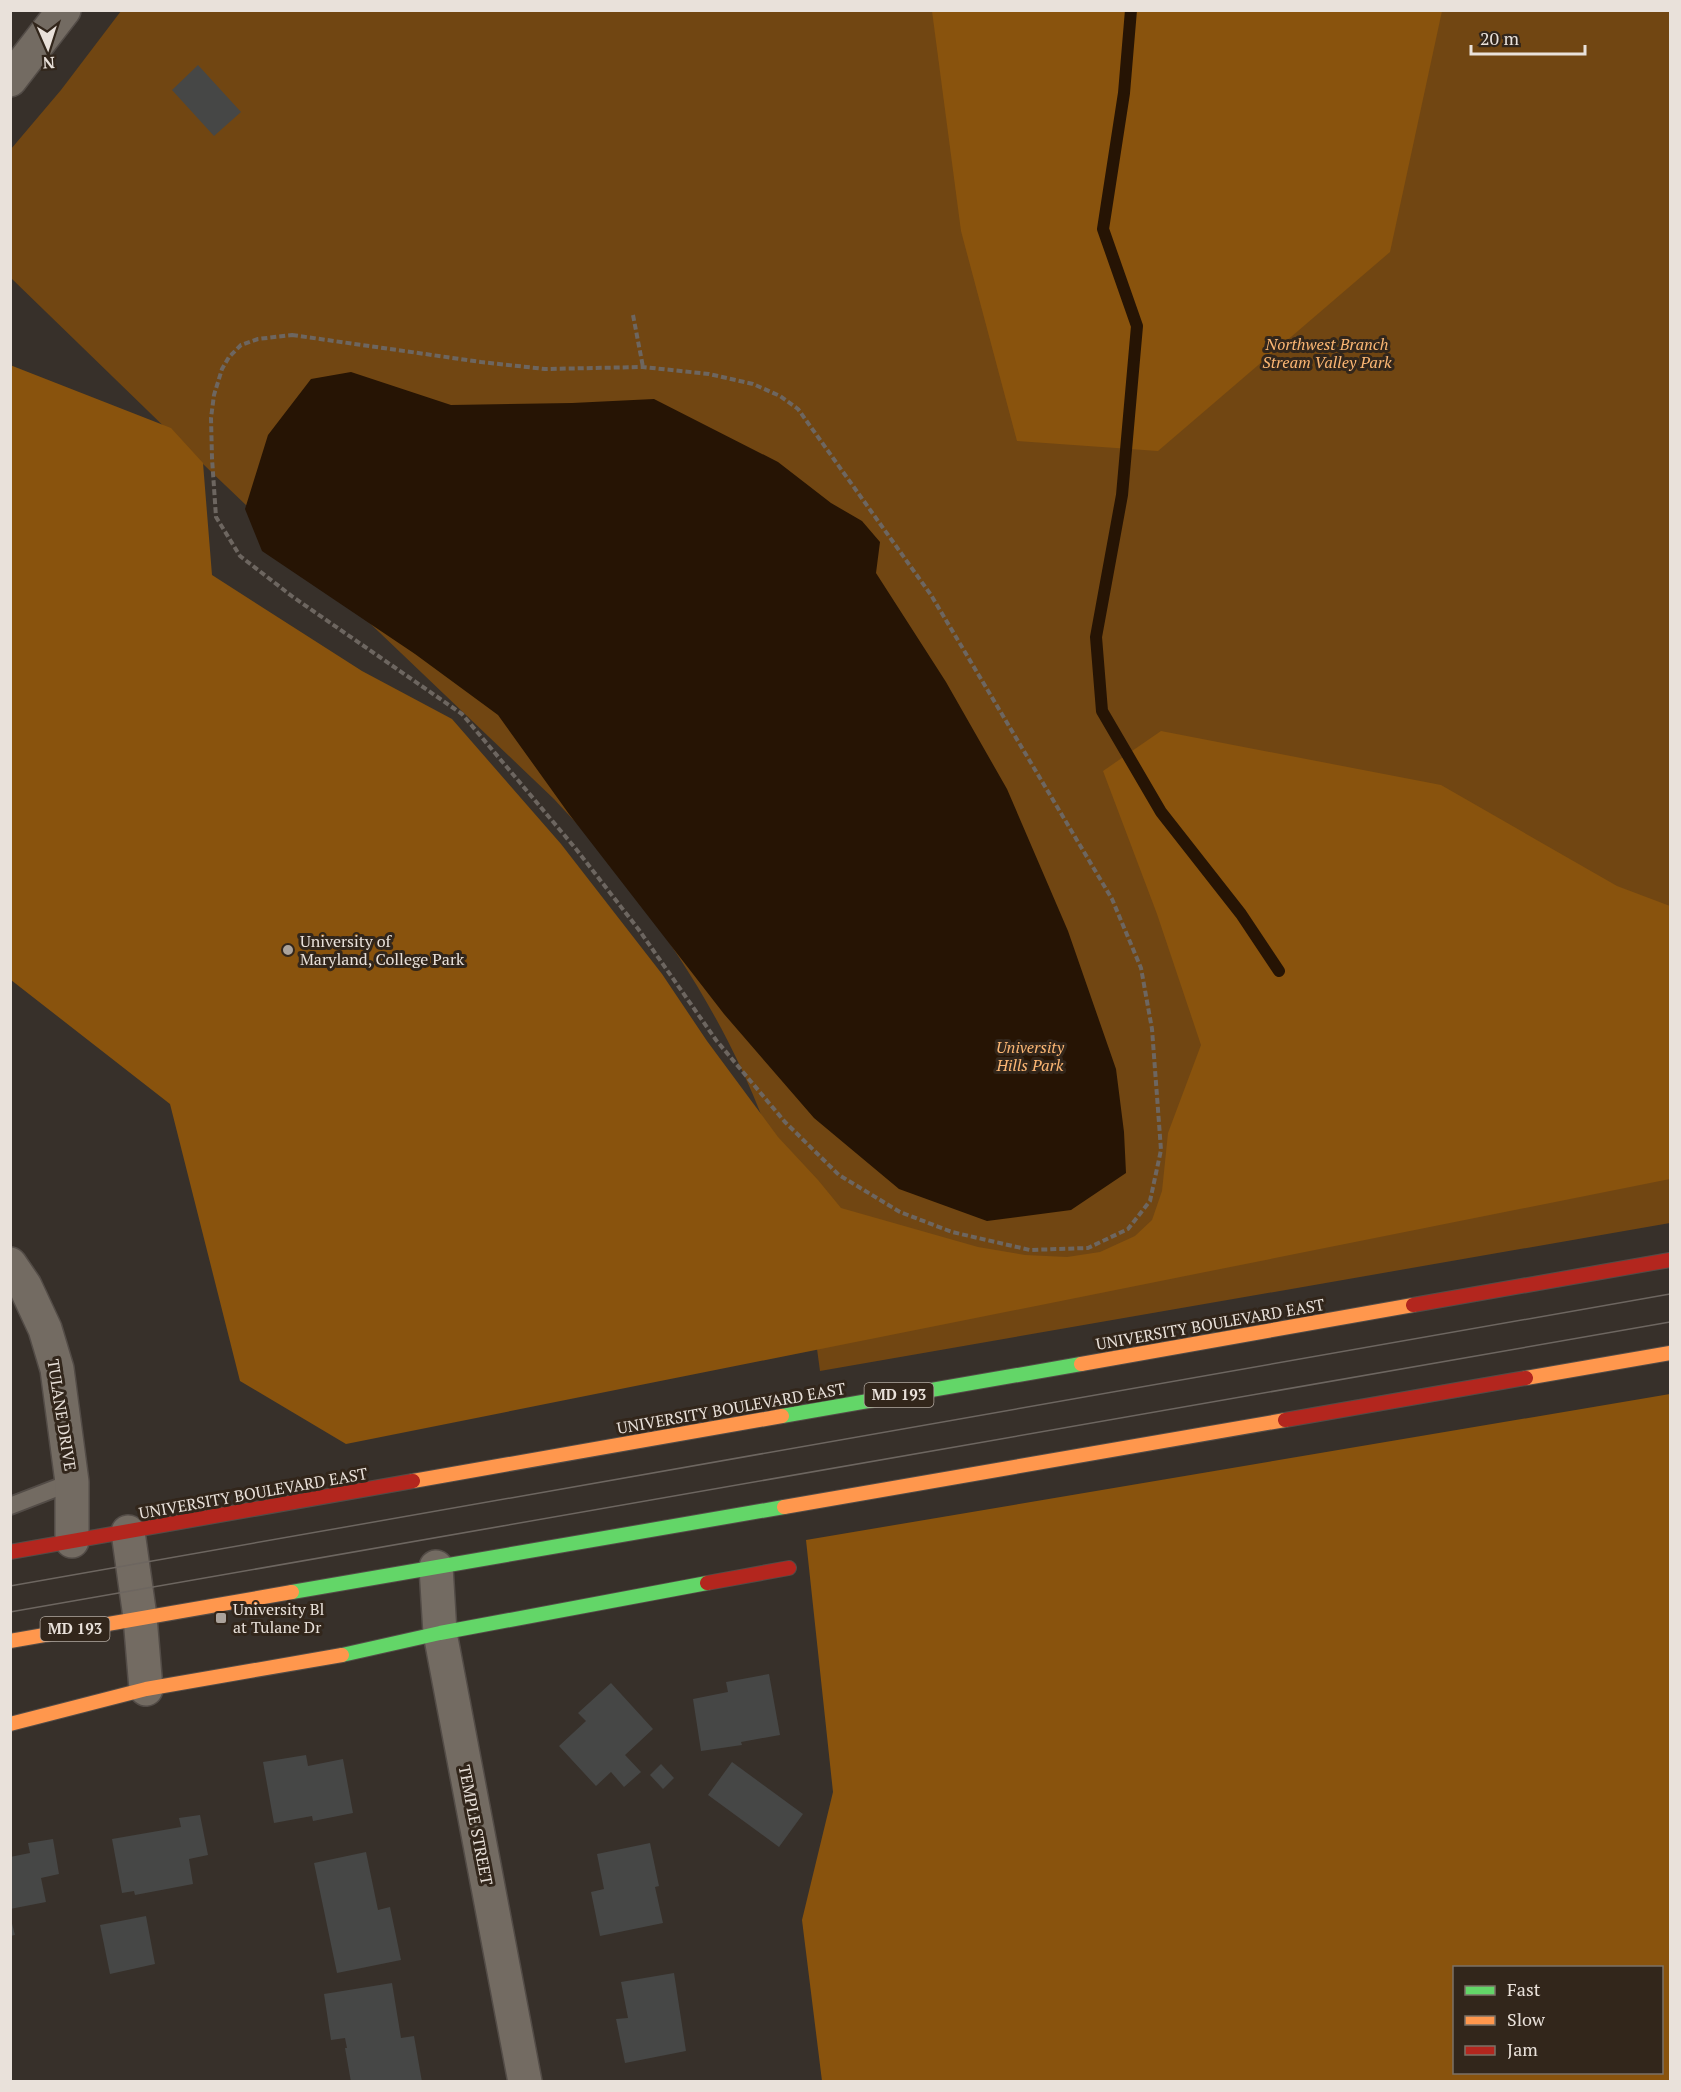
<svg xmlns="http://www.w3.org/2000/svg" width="1681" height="2092" font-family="'PT Serif',serif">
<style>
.green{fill:#714612}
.forest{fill:#89530d;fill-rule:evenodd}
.water{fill:#261404}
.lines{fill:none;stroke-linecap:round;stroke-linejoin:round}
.stream{stroke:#261404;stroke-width:12}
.building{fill:#464746}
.lane-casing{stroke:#534c47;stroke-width:20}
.street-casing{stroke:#534c47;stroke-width:36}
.fast-casing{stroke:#534c47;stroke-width:16}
.slow-casing{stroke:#534c47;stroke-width:16}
.jam-casing{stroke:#534c47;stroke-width:16}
.path{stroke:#6d6660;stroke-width:4;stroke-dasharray:6 3;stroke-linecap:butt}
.lane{stroke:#736b62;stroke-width:16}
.street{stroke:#736b62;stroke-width:33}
.fast{stroke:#63d668;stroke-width:14}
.slow{stroke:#ff974d;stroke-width:14}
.jam{stroke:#b3261e;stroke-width:14}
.tram{stroke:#6d6660;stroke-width:1.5}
.poi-dot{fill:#aba39c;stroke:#32261b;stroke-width:2}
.labels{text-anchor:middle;stroke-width:6;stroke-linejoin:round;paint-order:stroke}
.shield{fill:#32261b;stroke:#b2a9a1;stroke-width:1.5}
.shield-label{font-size:15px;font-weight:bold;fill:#e9e1da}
.park-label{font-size:16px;font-style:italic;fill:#fbb673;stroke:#32261b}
.poi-label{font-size:16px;fill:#e9e1da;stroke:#32261b;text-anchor:start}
.street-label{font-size:16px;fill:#e9e1da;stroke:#32261b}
</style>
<rect width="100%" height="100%" fill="#37302a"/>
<!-- green -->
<path class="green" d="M121,11H1670V1223L820,1371C812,1310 803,1249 786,1189C756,1081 703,985 636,896C624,880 613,864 600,849C586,832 569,816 554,799L181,443L11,278V149L61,90Z"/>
<!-- forest -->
<g class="forest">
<polygon points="932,11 1442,11 1390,252 1158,451 1017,441 961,231"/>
<polygon points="10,365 171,428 203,463 212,575 362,671 452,719 561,844 662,974 707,1041 778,1137 818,1180 841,1208 978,1247 1025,1255 1067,1257 1100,1252 1135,1236 1152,1220 1162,1191 1168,1133 1201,1045 1157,914 1103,771 1161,731 1441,785 1617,886 1670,906 1670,1179 346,1444 240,1381 170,1104 11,980"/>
<path d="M1670,1394V2081H822L802,1920L833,1792L806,1540ZM1454,1968H1662V2072H1454Z"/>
</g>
<!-- water -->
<polygon class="water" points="351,372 451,405 572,403 654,399 778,462 831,503 862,521 880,542 876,573 946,682 1007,789 1068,931 1116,1069 1124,1132 1126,1173 1071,1210 987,1221 899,1189 814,1118 724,1014 569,814 498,715 415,654 262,551 245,509 268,435 311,379"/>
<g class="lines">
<!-- stream -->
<polyline class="stream" points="1131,10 1124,93 1103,229 1137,326 1122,495 1096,637 1102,711 1161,812 1241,914 1279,971"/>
</g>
<!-- building -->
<g class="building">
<polygon points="198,65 241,112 214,136 172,90"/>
<polygon points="769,1674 780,1735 741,1742 742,1745 701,1751 693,1699 728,1692 726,1682"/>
<polygon points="611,1683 653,1729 625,1755 641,1772 624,1787 611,1772 596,1786 559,1746 586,1721 578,1713"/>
<polygon points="306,1755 308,1766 343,1759 353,1813 313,1821 312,1816 274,1823 263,1762"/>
<polygon points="732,1762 803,1814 779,1847 708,1795"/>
<polygon points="661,1764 674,1778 663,1789 650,1775"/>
<polygon points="200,1815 208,1855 189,1859 193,1884 135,1895 134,1891 122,1893 112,1839 181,1827 179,1818"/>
<polygon points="53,1839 59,1874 41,1878 46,1902 10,1909 10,1857 30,1853 28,1843"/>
<polygon points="650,1843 659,1886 655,1887 663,1923 600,1936 591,1892 604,1889 597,1854"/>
<polygon points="366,1852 378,1910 390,1907 401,1960 337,1973 314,1863"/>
<polygon points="10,1916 15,1935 10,1936"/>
<polygon points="146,1916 155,1964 110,1974 100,1925"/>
<polygon points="674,1973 686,2051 625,2063 616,2019 628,2018 621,1982"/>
<polygon points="392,1983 401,2038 414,2036 422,2082 351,2082 345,2048 347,2048 345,2038 331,2040 324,1994"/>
</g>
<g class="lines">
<defs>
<polyline id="lane" points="10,1506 72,1482"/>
<g id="street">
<polyline points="10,80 64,10"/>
<polyline points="10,1264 25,1286 45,1329 57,1369 72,1482 72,1541"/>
<polyline points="128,1532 140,1617 146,1689"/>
<polyline points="436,1567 440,1633 525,2082"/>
</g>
<g id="fast">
<polyline points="782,1416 1081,1364"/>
<polyline points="292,1592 784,1507"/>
<polyline points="342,1655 440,1633 707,1583"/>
</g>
<g id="slow">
<polyline points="1081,1364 1413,1305"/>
<polyline points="1526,1378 1670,1353"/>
<polyline points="413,1481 782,1416"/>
<polyline points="784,1507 1285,1420"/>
<polyline points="10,1641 292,1592"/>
<polyline points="10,1724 146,1689 342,1655"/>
</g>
<g id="jam">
<polyline points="1413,1305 1670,1260"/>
<polyline points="1285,1420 1526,1378"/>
<polyline points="10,1552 413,1481"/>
<polyline points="707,1583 789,1568"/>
</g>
</defs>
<!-- lane casing -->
<use href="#lane" class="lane-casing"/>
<!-- street casing -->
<use href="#street" class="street-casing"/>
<!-- fast casing -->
<use href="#fast" class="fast-casing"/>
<!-- slow casing -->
<use href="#slow" class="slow-casing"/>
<!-- jam casing -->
<use href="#jam" class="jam-casing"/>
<!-- path -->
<g class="path">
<polyline points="633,315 643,367"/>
<polygon points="292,335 481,362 545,369 643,367 709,374 753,384 780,396 798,409 931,595 1112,899 1141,968 1152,1029 1161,1150 1150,1201 1128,1229 1088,1248 1030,1250 952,1232 900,1212 839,1175 785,1122 716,1040 639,930 576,849 462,714 293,597 240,556 216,517 212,458 211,418 214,395 222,369 229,357 241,345 258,339"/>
</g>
<!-- lane -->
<use href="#lane" class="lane"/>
<!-- street -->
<use href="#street" class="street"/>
<!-- fast -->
<use href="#fast" class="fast"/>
<!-- slow -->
<use href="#slow" class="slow"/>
<!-- jam -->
<use href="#jam" class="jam"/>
<!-- tram -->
<g class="tram">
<polyline points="10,1586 1670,1294"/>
<polyline points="10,1612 1670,1322"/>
</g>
</g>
<!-- markers -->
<g class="poi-dot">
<circle cx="288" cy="950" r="6"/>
<rect x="215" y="1612" width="12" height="12" rx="3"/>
</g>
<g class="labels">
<!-- shield labels -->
<g class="shield">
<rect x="864.5" y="1383" width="69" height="24" rx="4.5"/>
<rect x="40.5" y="1617" width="69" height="24" rx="4.5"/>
</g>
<g class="shield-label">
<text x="899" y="1400">MD 193</text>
<text x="75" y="1634">MD 193</text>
</g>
<!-- park labels -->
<g class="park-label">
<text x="1327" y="350">Northwest Branch<tspan x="1327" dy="18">Stream Valley Park</tspan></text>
<text x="1030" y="1053">University<tspan x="1030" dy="18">Hills Park</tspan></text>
</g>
<!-- poi labels -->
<g class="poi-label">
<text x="300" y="947">University of<tspan x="300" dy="18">Maryland, College Park</tspan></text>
<text x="233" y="1615">University Bl<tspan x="233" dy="18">at Tulane Dr</tspan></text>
</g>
<!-- street labels -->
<g class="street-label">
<text transform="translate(1210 1324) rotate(-10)" y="6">UNIVERSITY BOULEVARD EAST</text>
<text transform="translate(731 1408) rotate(-10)" y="6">UNIVERSITY BOULEVARD EAST</text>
<text transform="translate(62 1415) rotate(81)" y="6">TULANE DRIVE</text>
<text transform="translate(253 1493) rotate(-10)" y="6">UNIVERSITY BOULEVARD EAST</text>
<text transform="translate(476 1825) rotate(79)" y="6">TEMPLE STREET</text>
</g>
</g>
<!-- border -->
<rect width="1681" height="2092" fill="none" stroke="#e9e1da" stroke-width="24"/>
<!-- legend -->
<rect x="1453" y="1966" width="210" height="108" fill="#32261b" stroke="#7b7167" stroke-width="1.5"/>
<rect x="1465" y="1986" width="30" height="9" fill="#63d668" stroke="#7b7167" stroke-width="1.5"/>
<text x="1507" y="1996" font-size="18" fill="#e9e1da">Fast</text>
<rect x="1465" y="2016" width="30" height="9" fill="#ff974d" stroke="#7b7167" stroke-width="1.5"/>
<text x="1507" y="2026" font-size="18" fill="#e9e1da">Slow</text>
<rect x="1465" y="2046" width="30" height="9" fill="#b3261e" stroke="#7b7167" stroke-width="1.5"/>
<text x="1507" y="2056" font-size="18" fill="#e9e1da">Jam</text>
<!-- north arrow -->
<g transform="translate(48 48) rotate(177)" stroke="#32261b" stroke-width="4.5" paint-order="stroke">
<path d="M0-4.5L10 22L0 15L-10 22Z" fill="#e9e1da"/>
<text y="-9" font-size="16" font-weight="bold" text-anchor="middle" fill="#e9e1da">N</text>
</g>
<!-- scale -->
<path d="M1471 45v9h114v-9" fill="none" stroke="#e9e1da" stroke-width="3"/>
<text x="1480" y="45" font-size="18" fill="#e9e1da" stroke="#32261b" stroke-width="4.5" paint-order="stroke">20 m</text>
</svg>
